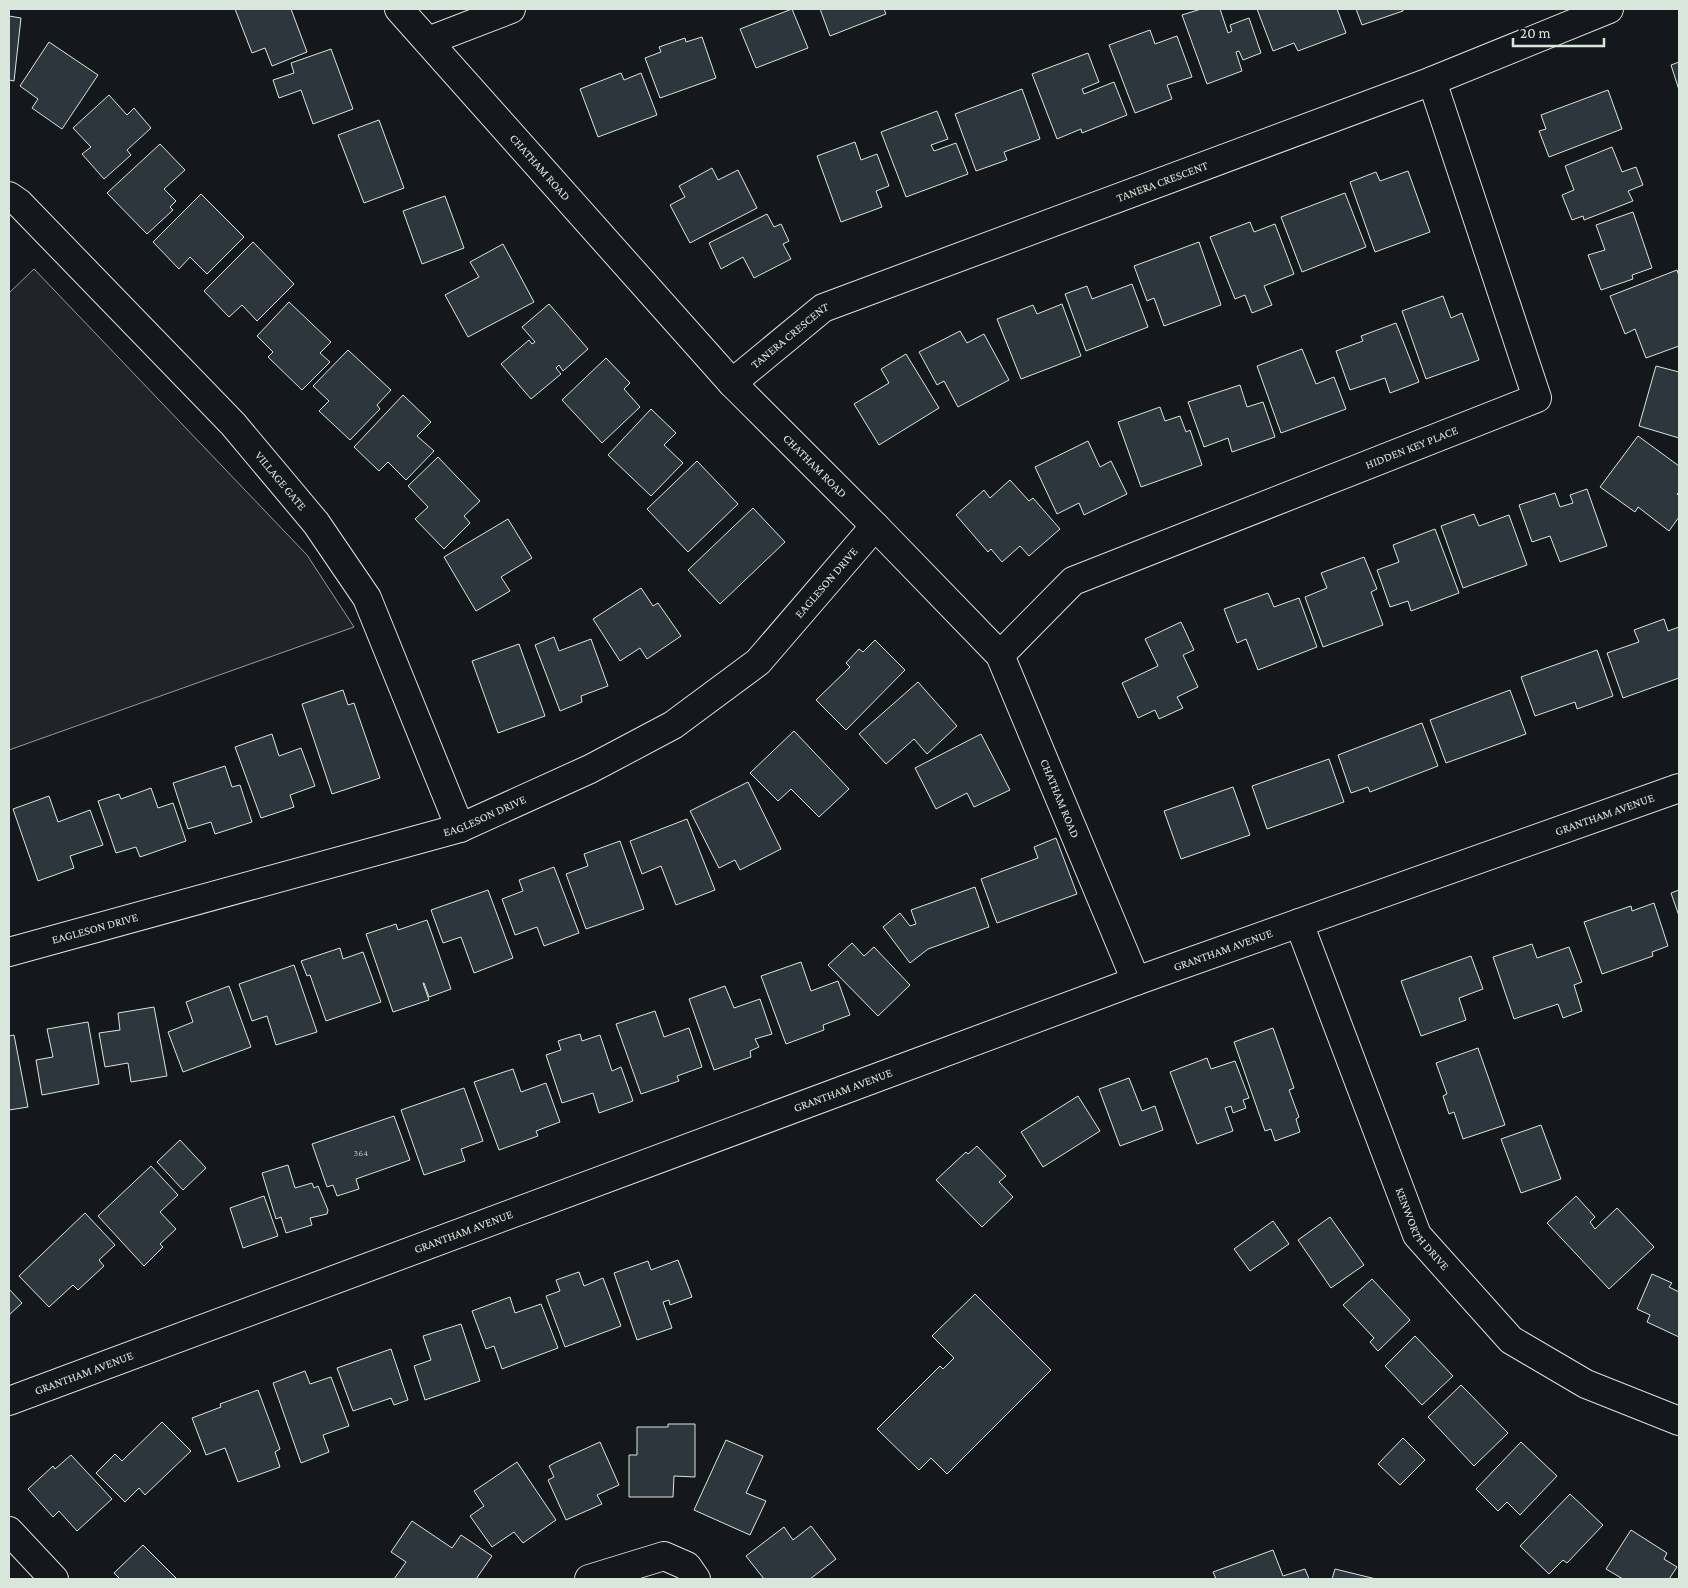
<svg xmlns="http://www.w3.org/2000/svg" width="1688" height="1588" font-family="'Crimson Pro',serif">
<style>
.green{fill:#202428;stroke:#939e99}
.building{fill:#2c363c;stroke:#d8e6dc}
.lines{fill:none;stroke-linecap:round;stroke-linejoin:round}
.minor-casing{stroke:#d8e6dc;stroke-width:30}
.tertiary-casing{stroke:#d8e6dc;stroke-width:30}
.minor{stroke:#14181c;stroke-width:28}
.tertiary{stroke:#14181c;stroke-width:28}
.labels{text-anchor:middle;stroke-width:4;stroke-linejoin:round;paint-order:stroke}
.number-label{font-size:10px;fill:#adbab4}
.street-label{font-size:12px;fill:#d8e6dc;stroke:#14181c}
</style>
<rect width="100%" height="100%" fill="#14181c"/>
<!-- green -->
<polygon class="green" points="34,269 307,555 354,627 9,750 9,293"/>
<!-- building -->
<g class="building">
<polygon points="235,9 291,9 307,52 272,66 265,48 252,53"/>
<polygon points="792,9 808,48 756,68 740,29"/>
<polygon points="820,9 884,9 886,14 830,36"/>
<polygon points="1201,9 1220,9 1228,33 1232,31 1230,25 1249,18 1261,53 1243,60 1239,51 1236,52 1242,71 1207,84 1182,15"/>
<polygon points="1257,9 1337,9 1346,33 1298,51 1294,43 1273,51"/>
<polygon points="1356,9 1403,9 1403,11 1362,25"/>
<polygon points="9,16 21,18 14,81 9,80"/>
<polygon points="1150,30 1155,44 1177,36 1192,77 1167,85 1172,99 1135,113 1109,45"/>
<polygon points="702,37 716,78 660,98 645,58 661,52 659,47 685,38 686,42"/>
<polygon points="49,42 98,75 62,129 32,108 38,99 20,86"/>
<polygon points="331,49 353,109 313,124 301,90 279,98 273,80 294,73 291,63"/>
<polygon points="1088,53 1099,82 1082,89 1084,94 1114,82 1127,115 1082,133 1081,129 1057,139 1032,74"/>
<polygon points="1679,62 1679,90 1671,65"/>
<polygon points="621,73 624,80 641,73 657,115 598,137 580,89"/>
<polygon points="1022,89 1040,139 1004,152 1007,160 976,171 955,114"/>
<polygon points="1608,90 1622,129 1549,157 1539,131 1546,129 1541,115"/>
<polygon points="109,95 127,115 134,108 151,128 127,150 131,155 104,179 82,154 91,147 73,128"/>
<polygon points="937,111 948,139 931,145 934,151 956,143 968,174 906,197 881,132"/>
<polygon points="379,120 404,188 364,203 338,135"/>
<polygon points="855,142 861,160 877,154 889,186 876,191 882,207 841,222 817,156"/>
<polygon points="160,144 185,170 164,189 176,201 170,207 173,210 147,234 107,193"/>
<polygon points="1612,147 1622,172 1636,167 1643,185 1628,191 1633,201 1584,220 1583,216 1572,220 1562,195 1574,190 1565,166"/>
<polygon points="712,168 718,180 738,170 757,208 690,243 670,205 685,197 679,186"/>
<polygon points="1408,171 1430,232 1375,252 1350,182 1376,172 1380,181"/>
<polygon points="1345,193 1366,247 1302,272 1281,217"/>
<polygon points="201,194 244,237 207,274 190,257 179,269 153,242"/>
<polygon points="445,196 464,248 422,264 403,211"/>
<polygon points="1633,212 1652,268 1632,275 1633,279 1601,290 1588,255 1605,250 1596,225"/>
<polygon points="767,214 774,227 781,224 789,241 783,244 791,259 754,278 743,257 721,269 709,243"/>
<polygon points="1250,222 1254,232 1275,224 1294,274 1264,286 1272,305 1252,313 1245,295 1235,299 1210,237"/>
<polygon points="253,242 294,284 257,321 242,305 229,317 204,291"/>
<polygon points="1199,242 1221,305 1164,326 1154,298 1147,301 1134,266"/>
<polygon points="503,244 534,302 468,337 445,295 479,277 470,262"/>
<polygon points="1677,270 1679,276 1679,346 1646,358 1635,329 1625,334 1610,296"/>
<polygon points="1132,284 1148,327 1086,351 1065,294 1087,286 1092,299"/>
<polygon points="1443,296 1451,318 1462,313 1479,360 1426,379 1402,311"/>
<polygon points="289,302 331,342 320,353 330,362 302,390 268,357 273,352 257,336"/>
<polygon points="549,304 588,349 563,371 559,365 556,368 561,374 531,399 501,364 529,340 532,344 535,342 522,327"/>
<polygon points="1062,304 1081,356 1021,379 997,319 1033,305 1037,314"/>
<polygon points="1396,323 1419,382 1390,393 1385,378 1350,390 1336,351 1363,341 1361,336"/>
<polygon points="960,331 967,343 984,334 1009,380 958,407 944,381 937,385 919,352"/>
<polygon points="1302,349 1316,384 1334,377 1346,409 1281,433 1257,366"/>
<polygon points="348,350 391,390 377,405 380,409 350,440 319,411 329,401 313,386"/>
<polygon points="906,354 939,408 879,445 854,404 889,383 881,369"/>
<polygon points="606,358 630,383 624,389 640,407 602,443 562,400"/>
<polygon points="1656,366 1679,372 1679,438 1639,426"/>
<polygon points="1240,385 1247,407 1263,402 1275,437 1232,452 1228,438 1204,447 1188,402"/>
<polygon points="403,395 431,422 417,436 434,451 406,480 388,462 379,471 354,447"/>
<polygon points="1160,407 1165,421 1180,416 1186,432 1190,430 1202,465 1141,487 1118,422"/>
<polygon points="651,409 676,433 664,445 683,463 651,496 608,455"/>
<polygon points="1638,436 1679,466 1679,492 1677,494 1679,496 1679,517 1669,531 1638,507 1635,512 1600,487"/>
<polygon points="1088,441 1100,467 1111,461 1127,494 1084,515 1079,503 1057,514 1035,467"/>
<polygon points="438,457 480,501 464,516 470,523 444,549 415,519 428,507 408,486"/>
<polygon points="697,461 738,504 688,552 647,509"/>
<polygon points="1010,480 1029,501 1033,498 1060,529 1029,556 1020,546 1002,562 991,549 988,552 956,515 984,490 990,498"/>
<polygon points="1587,489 1607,546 1560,562 1550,536 1532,542 1519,505 1555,493 1560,507 1573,503 1570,495"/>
<polygon points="753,508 785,542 720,604 688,570"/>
<polygon points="1474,514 1479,526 1509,515 1527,565 1463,588 1441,526"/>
<polygon points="508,519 532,558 501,577 510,591 476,611 444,557"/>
<polygon points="1435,529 1459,593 1411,611 1408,601 1390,607 1377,570 1399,562 1393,545"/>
<polygon points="1364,557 1377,589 1371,592 1383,625 1323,647 1305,597 1327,588 1321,573"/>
<polygon points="641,588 653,606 658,603 681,636 647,659 640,648 620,661 593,619"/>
<polygon points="1268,593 1274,607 1299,598 1317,647 1258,670 1246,639 1237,643 1224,609"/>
<polygon points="1664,619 1668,631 1679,627 1679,678 1623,698 1607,653 1639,642 1634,630"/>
<polygon points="1181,622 1194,650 1183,655 1198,687 1177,697 1183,708 1159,719 1155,710 1138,718 1122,683 1158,666 1145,639"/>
<polygon points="554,637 559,651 591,639 608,686 581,696 582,702 560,711 535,645"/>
<polygon points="875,640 905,670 846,730 816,700 850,667 846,663 859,649 863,652"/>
<polygon points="519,644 545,716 498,733 472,661"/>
<polygon points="1597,650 1613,696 1577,709 1575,702 1535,716 1521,677"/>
<polygon points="918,682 957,726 927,754 914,739 886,764 859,734"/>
<polygon points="343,690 348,705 354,703 380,778 332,794 302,704"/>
<polygon points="1510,690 1526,734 1446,763 1430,720"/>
<polygon points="1422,723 1438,766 1370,792 1368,787 1351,793 1338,755"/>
<polygon points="794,731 849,789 819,817 791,789 778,801 750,773"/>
<polygon points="272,734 279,756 301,748 315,786 290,795 294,807 261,818 235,747"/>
<polygon points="981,734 1010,790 974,807 967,793 936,809 915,768"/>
<polygon points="1329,759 1344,802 1267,829 1252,786"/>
<polygon points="225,766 232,787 240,785 252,822 215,834 211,822 188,829 173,783"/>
<polygon points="748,782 781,849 740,870 735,860 719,868 690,811"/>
<polygon points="1233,787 1250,835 1181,859 1164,811"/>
<polygon points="151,788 158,808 173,803 186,841 140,857 136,847 116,853 98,801 119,794 121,799"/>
<polygon points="49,796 58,822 90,810 103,845 70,856 74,868 38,881 13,809"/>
<polygon points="687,819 715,890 676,905 661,866 642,874 630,841"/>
<polygon points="1056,838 1077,894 997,923 981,879 1038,858 1034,847"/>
<polygon points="620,841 644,909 586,929 566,874 588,866 584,854"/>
<polygon points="554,867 579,933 544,946 537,927 515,935 502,899 523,891 519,880"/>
<polygon points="975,887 989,927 928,949 910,963 883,927 900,913 910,926 916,924 911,910"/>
<polygon points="488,890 513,958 474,973 461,937 443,943 431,910"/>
<polygon points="1679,890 1679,916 1671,893"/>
<polygon points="1654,903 1668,946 1652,952 1653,956 1602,974 1584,922 1631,906 1632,911"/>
<polygon points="427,920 451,989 429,997 424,983 423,983 429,1000 393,1012 366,934 396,924 398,930"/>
<polygon points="852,943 864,956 874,947 910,985 878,1016 828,965"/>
<polygon points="1532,944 1537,958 1569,947 1582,982 1574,985 1582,1011 1563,1018 1558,1004 1514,1019 1493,957"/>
<polygon points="340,948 343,959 363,952 381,1002 326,1021 310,975 307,976 301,961"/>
<polygon points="1471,956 1483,989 1459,998 1466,1020 1421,1036 1401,981"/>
<polygon points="801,962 811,991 838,981 850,1015 823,1025 824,1030 786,1044 761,976"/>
<polygon points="294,965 317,1032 276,1045 267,1016 252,1021 239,984"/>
<polygon points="229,986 251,1047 183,1072 168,1032 193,1022 186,1002"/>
<polygon points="725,986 734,1008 760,999 772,1034 755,1039 759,1047 750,1051 751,1057 714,1070 689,999"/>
<polygon points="154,1007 167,1076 131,1082 128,1063 105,1067 99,1033 120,1030 118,1013"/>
<polygon points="655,1011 664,1037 689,1028 702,1067 677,1076 679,1081 641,1094 616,1024"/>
<polygon points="88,1022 99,1084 42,1095 36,1060 53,1057 47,1029"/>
<polygon points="1273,1028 1294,1088 1289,1090 1299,1117 1296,1119 1300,1132 1275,1141 1271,1129 1265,1131 1234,1042"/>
<polygon points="580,1034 582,1041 600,1035 612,1071 621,1067 633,1101 599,1113 593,1093 562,1103 546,1055 561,1050 558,1041"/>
<polygon points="14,1035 28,1107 9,1110 9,1036"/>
<polygon points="1478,1048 1505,1125 1463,1139 1454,1112 1449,1114 1443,1096 1447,1094 1436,1063"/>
<polygon points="1207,1058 1211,1069 1235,1061 1249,1098 1243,1100 1246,1108 1233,1113 1231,1106 1225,1108 1233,1131 1197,1144 1170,1072"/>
<polygon points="513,1069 521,1092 546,1083 560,1122 536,1131 538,1136 499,1150 474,1082"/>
<polygon points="1129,1078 1142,1111 1155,1106 1163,1130 1120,1146 1099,1089"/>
<polygon points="464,1088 483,1141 461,1149 465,1161 424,1175 401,1110"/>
<polygon points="1078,1096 1100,1131 1043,1167 1021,1132"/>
<polygon points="394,1116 410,1160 356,1179 359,1189 337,1196 333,1185 327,1187 312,1144"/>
<polygon points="1541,1125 1561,1179 1521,1193 1501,1139"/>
<polygon points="180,1140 206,1168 183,1190 157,1162"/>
<polygon points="977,1146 1006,1176 999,1182 1013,1197 982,1227 936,1180 966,1152 968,1154"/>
<polygon points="288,1165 295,1188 312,1183 314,1188 318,1186 328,1210 327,1214 310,1218 312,1225 286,1233 281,1217 276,1219 262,1173"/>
<polygon points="151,1166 178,1195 160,1212 176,1229 160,1244 163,1247 144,1266 98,1216"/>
<polygon points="264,1196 278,1236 243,1248 230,1208"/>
<polygon points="1576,1196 1595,1217 1590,1222 1595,1229 1617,1208 1654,1247 1609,1289 1547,1223"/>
<polygon points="85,1213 115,1245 99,1260 104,1266 78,1290 73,1285 49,1307 19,1276"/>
<polygon points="1330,1217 1364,1265 1331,1288 1298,1240"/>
<polygon points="1273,1221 1289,1244 1250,1271 1234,1249"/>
<polygon points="678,1260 692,1297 670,1305 669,1300 663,1302 672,1328 637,1340 614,1273 648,1261 651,1270"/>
<polygon points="579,1272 584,1286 603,1278 621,1326 565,1347 546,1296 560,1291 556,1280"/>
<polygon points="1652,1274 1672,1283 1669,1287 1679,1292 1679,1337 1647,1322 1650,1315 1637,1309"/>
<polygon points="1372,1279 1410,1320 1378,1351 1370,1342 1374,1338 1343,1305"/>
<polygon points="9,1289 22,1303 9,1315"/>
<polygon points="975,1294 1051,1370 947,1474 931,1458 919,1470 877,1429 940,1366 943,1369 954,1358 932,1336"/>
<polygon points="510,1297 515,1313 541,1304 558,1348 502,1369 494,1346 486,1349 472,1311"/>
<polygon points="461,1324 480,1381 425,1400 414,1366 431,1360 423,1336"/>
<polygon points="1415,1336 1453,1376 1422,1405 1385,1366"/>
<polygon points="391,1349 408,1400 394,1405 391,1398 353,1411 337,1368"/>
<polygon points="305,1371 310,1384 331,1377 349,1426 323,1435 329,1452 301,1463 273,1383"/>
<polygon points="1461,1385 1508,1433 1474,1466 1428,1417"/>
<polygon points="258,1390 280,1449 275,1452 280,1467 238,1482 225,1448 206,1455 192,1418 221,1407 220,1404"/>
<polygon points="162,1422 191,1451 145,1495 139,1488 125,1502 96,1473 115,1454 122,1461"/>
<polygon points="668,1424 695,1424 695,1477 674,1476 673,1497 629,1497 629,1455 637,1455 637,1427 668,1427"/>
<polygon points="1403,1438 1425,1460 1400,1485 1378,1464"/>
<polygon points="726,1440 763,1456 746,1493 766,1501 750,1535 694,1510"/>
<polygon points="600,1442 619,1485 597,1495 602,1504 566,1520 548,1480 554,1477 549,1466 556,1462"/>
<polygon points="1521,1442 1557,1476 1520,1515 1507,1502 1498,1511 1476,1489"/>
<polygon points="71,1455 112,1499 77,1531 59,1511 53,1517 28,1489 53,1466 55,1469"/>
<polygon points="517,1462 556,1520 523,1543 514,1532 492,1547 470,1516 484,1506 474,1491"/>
<polygon points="1570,1494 1603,1525 1567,1563 1563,1560 1549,1574 1520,1546"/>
<polygon points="412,1521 452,1548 461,1535 492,1556 476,1579 394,1579 406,1562 391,1552"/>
<polygon points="811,1526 836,1559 810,1579 764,1579 746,1556 784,1527 793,1540"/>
<polygon points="1631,1530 1667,1553 1664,1559 1677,1567 1669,1579 1623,1579 1606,1569"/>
<polygon points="143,1545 177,1579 120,1579 114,1573"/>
<polygon points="1273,1550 1283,1576 1305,1569 1309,1579 1216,1579 1213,1572"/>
<polygon points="1335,1569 1376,1579 1332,1579"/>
</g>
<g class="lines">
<defs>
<g id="minor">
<path id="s1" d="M399,9L732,383L875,526L1000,655L1136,981"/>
<polyline points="428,41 511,9"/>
<path id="s2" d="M9,196L19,203L233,424L316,523L367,598L460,828"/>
<path id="s3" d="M732,383L823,308L1432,81L1609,9"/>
<path id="s4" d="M1000,655L1073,581L1537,398L1432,81"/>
<path id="s5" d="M1299,923L1417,1235L1511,1340L1586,1384L1679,1421"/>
<path id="s6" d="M9,952L460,828L590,769L673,725L758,662L875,526"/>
<polyline points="9,1531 54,1579"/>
<polyline points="589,1579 664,1556 687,1566 696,1579"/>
</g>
<g id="tertiary">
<path id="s7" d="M9,1401L1136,981L1679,788"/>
</g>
</defs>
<!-- minor casing -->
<use href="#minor" class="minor-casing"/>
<!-- tertiary casing -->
<use href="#tertiary" class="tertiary-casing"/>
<!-- minor -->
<use href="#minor" class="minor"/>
<!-- tertiary -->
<use href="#tertiary" class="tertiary"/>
</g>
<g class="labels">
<!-- number labels -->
<g class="number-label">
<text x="361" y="1156">364</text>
</g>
<!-- street labels -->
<g class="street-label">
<text dy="4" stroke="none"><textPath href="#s1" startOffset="212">CHATHAM ROAD</textPath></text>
<text dy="4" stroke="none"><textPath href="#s3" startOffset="480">TANERA CRESCENT</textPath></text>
<text dy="4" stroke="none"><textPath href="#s3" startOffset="75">TANERA CRESCENT</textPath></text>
<text dy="4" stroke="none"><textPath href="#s4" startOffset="468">HIDDEN KEY PLACE</textPath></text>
<text dy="4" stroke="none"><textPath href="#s1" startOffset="618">CHATHAM ROAD</textPath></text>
<text dy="4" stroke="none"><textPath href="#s2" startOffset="394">VILLAGE GATE</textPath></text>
<text dy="4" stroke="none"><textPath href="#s6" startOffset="915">EAGLESON DRIVE</textPath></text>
<text dy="4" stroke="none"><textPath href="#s1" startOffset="1038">CHATHAM ROAD</textPath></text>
<text dy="4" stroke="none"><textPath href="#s7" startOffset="1700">GRANTHAM AVENUE</textPath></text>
<text dy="4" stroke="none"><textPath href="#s6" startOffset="495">EAGLESON DRIVE</textPath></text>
<text dy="4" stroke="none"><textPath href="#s6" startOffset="89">EAGLESON DRIVE</textPath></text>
<text dy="4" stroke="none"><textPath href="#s7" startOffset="1295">GRANTHAM AVENUE</textPath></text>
<text dy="4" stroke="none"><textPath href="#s7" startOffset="890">GRANTHAM AVENUE</textPath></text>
<text dy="4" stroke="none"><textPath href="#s5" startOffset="331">KENWORTH DRIVE</textPath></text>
<text dy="4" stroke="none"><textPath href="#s7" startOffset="485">GRANTHAM AVENUE</textPath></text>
<text dy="4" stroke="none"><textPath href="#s7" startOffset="80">GRANTHAM AVENUE</textPath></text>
</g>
</g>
<!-- border -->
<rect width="1688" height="1588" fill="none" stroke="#d8e6dc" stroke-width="20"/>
<!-- scale -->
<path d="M1513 38v8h91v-8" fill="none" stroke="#d8e6dc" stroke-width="2.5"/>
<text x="1520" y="38" font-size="15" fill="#d8e6dc" stroke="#14181c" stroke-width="4" paint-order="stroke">20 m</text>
</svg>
